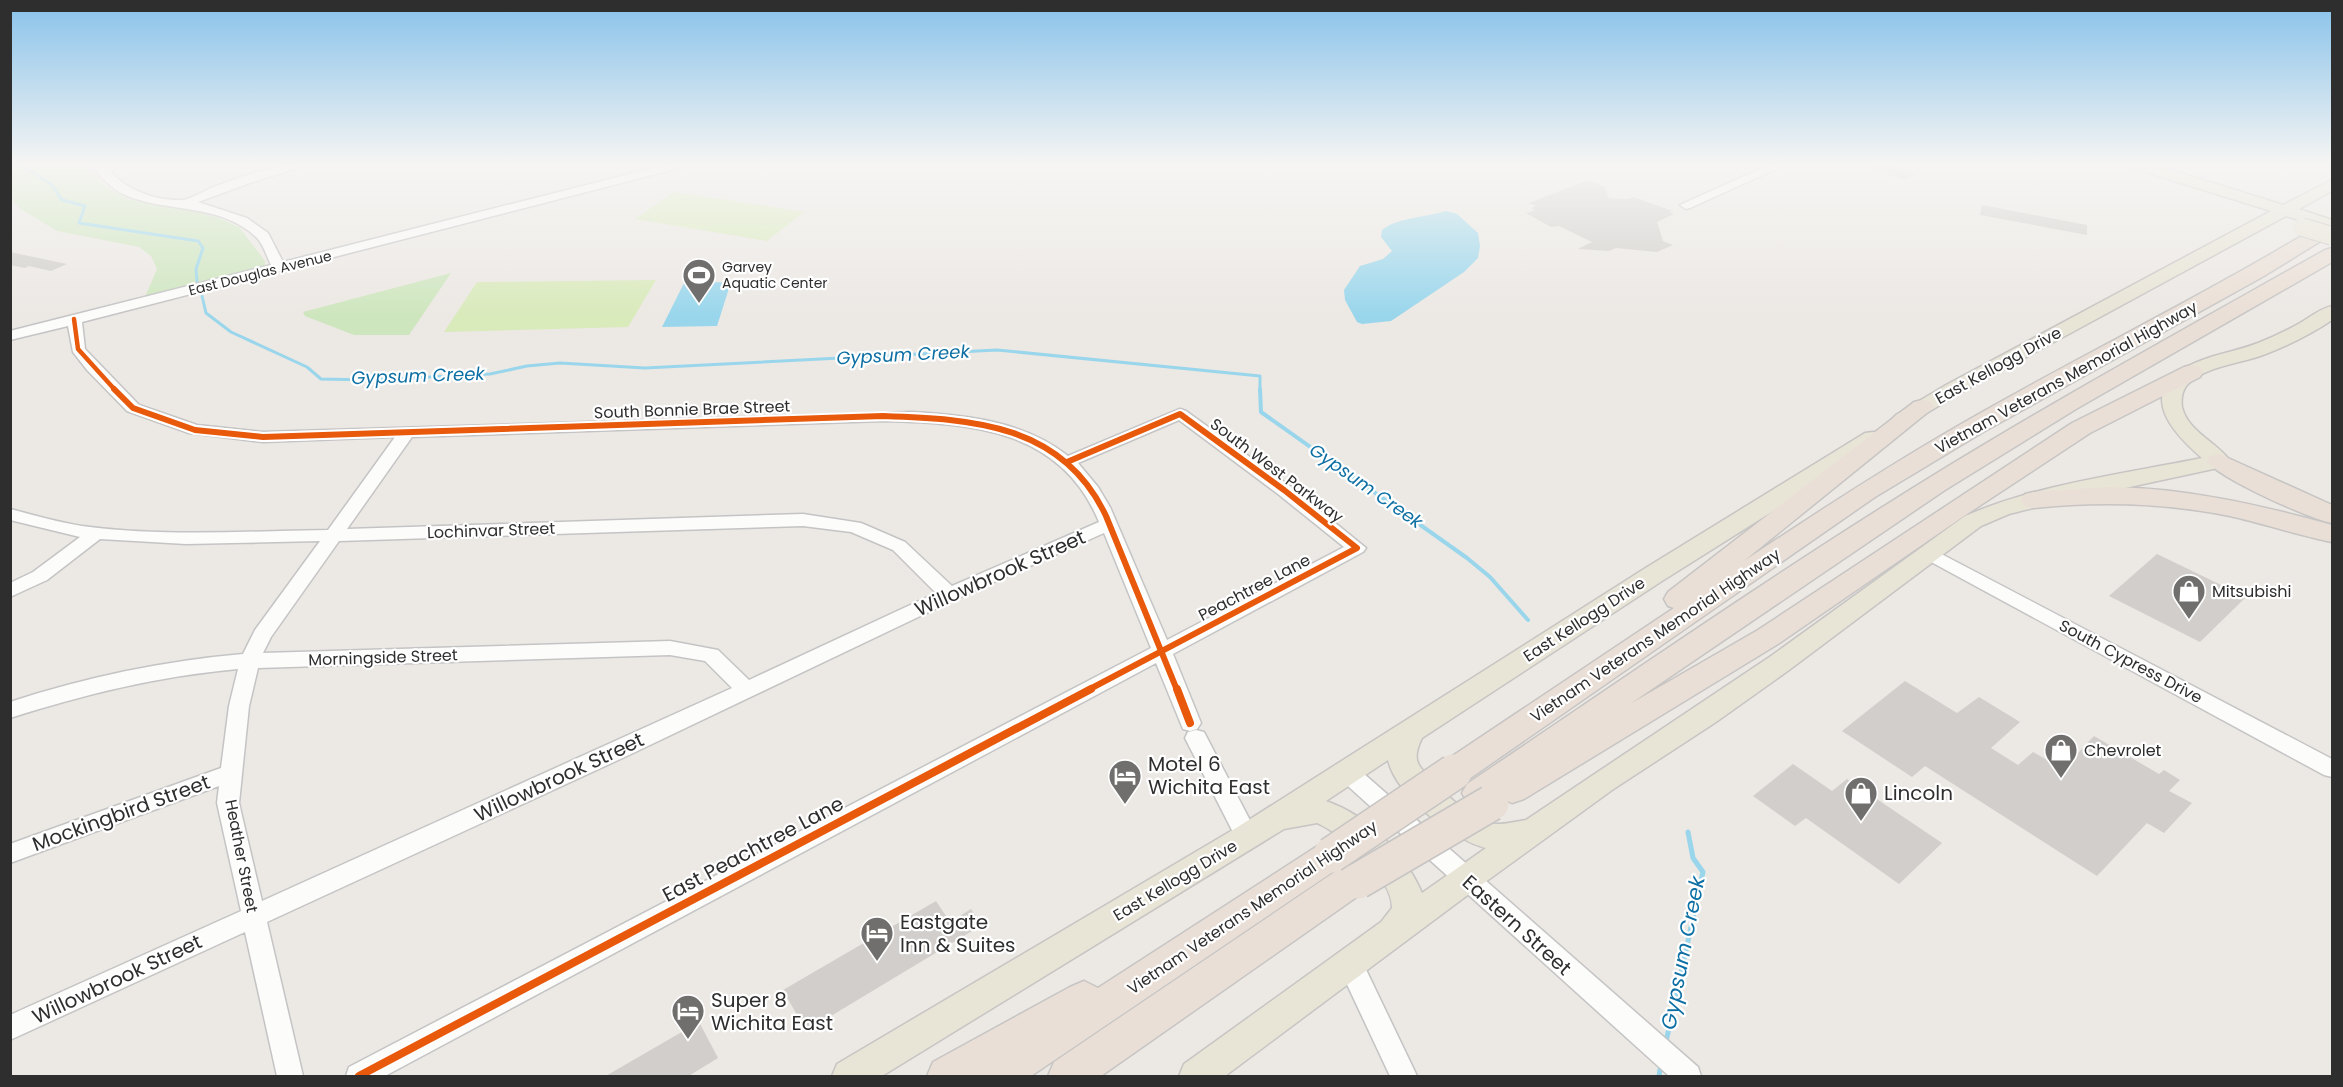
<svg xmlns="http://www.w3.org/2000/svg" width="2343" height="1087" font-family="Poppins,sans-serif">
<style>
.green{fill:#cee6be}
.pitch{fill:#d9eabb}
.water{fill:#99d6ec}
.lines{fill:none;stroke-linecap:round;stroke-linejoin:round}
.stream-far2{stroke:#99d6ec;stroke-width:3}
.stream-far1{stroke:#99d6ec;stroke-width:4}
.stream{stroke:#99d6ec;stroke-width:5}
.building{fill:#d1cecb}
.minor-casing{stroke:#c5c4c5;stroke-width:3}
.major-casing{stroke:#c6c5c4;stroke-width:3}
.highway-casing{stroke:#c6c5c4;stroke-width:3}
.minor{fill:#fcfcfb;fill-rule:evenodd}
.major{fill:#e8e4d6;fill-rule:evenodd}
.highway{fill:#eadfd6;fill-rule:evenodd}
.major-bridge-casing{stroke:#c6c5c4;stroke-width:20;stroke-linecap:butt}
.highway-bridge-casing{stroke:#c6c5c4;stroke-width:38;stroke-linecap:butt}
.major-bridge{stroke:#e8e4d6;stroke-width:18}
.highway-bridge{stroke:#eadfd6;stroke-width:35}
.cycleway-far2-casing{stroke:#fff;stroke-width:8}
.cycleway-far1-casing{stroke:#fff;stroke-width:10}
.cycleway-casing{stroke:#fff;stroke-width:11}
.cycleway-far2{stroke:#e8590c;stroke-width:4.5}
.cycleway-far1{stroke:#e8590c;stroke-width:6}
.cycleway{stroke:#e8590c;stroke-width:8}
.labels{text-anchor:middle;stroke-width:4.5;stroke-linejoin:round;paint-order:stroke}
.far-poi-label{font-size:14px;fill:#2e2e2e;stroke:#fff;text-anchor:start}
.far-street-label{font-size:14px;fill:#2e2e2e;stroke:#fff}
.street-label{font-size:16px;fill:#2e2e2e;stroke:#fff}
.poi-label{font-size:16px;fill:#2e2e2e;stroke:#fff;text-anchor:start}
.water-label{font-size:18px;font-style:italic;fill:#0d6fa3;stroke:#fff}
.near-street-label{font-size:20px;fill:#2e2e2e;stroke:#fff}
.near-poi-label{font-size:20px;fill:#2e2e2e;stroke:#fff;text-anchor:start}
.near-water-label{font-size:21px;font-style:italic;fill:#0d6fa3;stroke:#fff}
</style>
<rect width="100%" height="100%" fill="#ece8e4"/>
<!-- green -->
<g class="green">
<polygon points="10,164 84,164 106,187 128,199 188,210 216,217 239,227 265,261 265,266 145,297 157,269 151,256 139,247 57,231 19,208 11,197"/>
<polygon points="451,273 409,335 354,335 305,316 303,312"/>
</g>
<!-- pitch -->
<g class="pitch">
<polygon points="674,192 804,212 767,241 635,219"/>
<polygon points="656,280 628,327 444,332 477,282"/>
</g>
<!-- water -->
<g class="water">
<path d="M1446,211L1457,214L1478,233L1480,246L1478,258L1464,272L1391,321L1362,324L1357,322L1345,300L1344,290L1360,266L1383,259L1392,251L1381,237L1382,230C1396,218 1427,217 1446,211Z"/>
<polygon points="731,282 717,326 662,327 684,283"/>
</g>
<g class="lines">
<!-- stream-far2 -->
<g class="stream-far2">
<polyline points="19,164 51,184 62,200 85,206 79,223 198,241 203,248 196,269 197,281"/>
<polyline points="202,296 206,313 231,332 307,367 321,379 370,380 490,374 527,366 560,363 645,368 997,350 1260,376 1260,391"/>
</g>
<!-- stream-far1 -->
<polyline class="stream-far1" points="1260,389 1261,412 1467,558 1490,577 1528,620"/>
<!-- stream -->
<g class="stream">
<polyline points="1666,1042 1703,872 1693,858 1688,832"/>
<polyline points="1659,1076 1661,1064"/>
</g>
</g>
<!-- building -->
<g class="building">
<polygon points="1862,164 1890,164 1916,174 1903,180"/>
<polygon points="1588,180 1605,187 1609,198 1628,199 1633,197 1673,211 1669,212 1674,214 1657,222 1663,241 1673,245 1657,252 1616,248 1609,251 1578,249 1592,242 1559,226 1551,227 1526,213 1535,210 1531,208 1536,206 1529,203"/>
<polygon points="1982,205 2087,225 2087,235 1980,215"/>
<polygon points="10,252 67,264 51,271 29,266 25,268 10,265"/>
<polygon points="2157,554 2246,597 2200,642 2109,596"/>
<polygon points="1905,681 1957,713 1979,697 2020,722 1991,748 2018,765 2033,752 2063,769 2094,736 2159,774 2164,770 2180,780 2169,791 2192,803 2164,833 2147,823 2097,876 1925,766 1912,777 1842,731"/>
<polygon points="1793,764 1832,791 1847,779 1942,843 1899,884 1806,818 1795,826 1753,796"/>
<polygon points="936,901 950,922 971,909 982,925 806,1031 783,990"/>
<polygon points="699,1022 718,1058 687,1077 604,1077"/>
</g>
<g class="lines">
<defs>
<g id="minor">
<path d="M91,164H131L110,171C126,190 156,201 181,200C190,200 202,192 211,188C242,176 275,164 309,164L247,184L198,202L247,218L268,233L283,262L669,164H689L687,166L82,322L85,349L139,405L197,425L263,432L912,412C966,415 1024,421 1068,456L1180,409L1186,411L1290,486L1366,548L1363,552L1173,654L1201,723L1197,729L1190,731L1183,729L1156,663L385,1076H346L349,1067L1151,648L1104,533L956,599L629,755L267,922L303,1076H277L245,932L10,1040V1015L241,911L217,803L219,786L10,863V844L221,768L229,706L238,669C159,676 86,694 10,718V702C86,677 163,661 243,654L255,630L320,541L186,544L100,539L47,580L10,597V583L33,572L80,537L10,520V509C34,515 57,522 82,526C163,537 246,531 328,530L395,437L263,442L189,433L127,411L87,370L73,352L68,326L10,340V331L271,265C267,257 263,243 256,237C221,203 167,213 125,195C111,189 100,176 91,164ZM1179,420L1278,494L1344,547L1167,640L1110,507L1098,487L1078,463ZM883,421C971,423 1061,429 1099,522L952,586L905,542L861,523L803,514L347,529L412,437ZM803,526L851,532L893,550L936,593L749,680L718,650L670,641L263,653L271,637L339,541ZM670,655L705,661L732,688L262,901L239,803L249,706L258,668Z"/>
<polygon points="1771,164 1787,164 1690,208 1686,209 1680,205"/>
<polygon points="1928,547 2332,759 2332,777 2324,775 1922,557 1919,553 1922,549"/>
<polygon points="1196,730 1204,732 1255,830 1258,837 1255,844 1247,846 1239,844 1185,738 1188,732"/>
<polygon points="1347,763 1355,766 1698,1067 1701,1076 1669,1076 1339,778 1336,772 1339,766"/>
<polygon points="1350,952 1359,955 1417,1076 1390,1076 1337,963 1341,955"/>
</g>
<g id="major">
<polygon points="2127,164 2152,164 2283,205 2332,180 2332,191 2299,209 2332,220 2332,230 2286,216 1960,393 1910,423 1903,425 1896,423 1892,419 1896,415 1946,385 2271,211 2130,167"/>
<path d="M2332,306V320C2311,334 2287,346 2263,355C2239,364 2205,366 2187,385C2182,391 2181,399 2182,407C2188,432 2217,442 2230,461L2227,466L2037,507L2009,514L1981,526L1789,670L1716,722L1612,790L1477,888L1225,1076H1179L1184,1064L1381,922L1392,908C1393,878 1342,834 1317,823L1284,829L882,1076H832L837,1064L1236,828L1644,569L1865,433L1873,432L1881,433L1884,438L1881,443L1662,581L1422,738C1418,746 1414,757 1419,765C1428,780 1471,819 1488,823C1500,826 1514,822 1526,820L1771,656L1965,516C2039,484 2123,474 2202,458C2173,433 2138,395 2185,368C2207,355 2235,352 2258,343C2273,337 2286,331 2300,323C2310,317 2320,309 2332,306ZM1388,760C1396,795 1453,840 1486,848L1422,893C1405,853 1367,815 1326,801Z"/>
</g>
<g id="highway">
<path d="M2332,220V234L2264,276L1983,432L1875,497L1466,781L1454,785L1442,781L1438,772L1442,763L1674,608L1668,606L1664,599L1668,592L1914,402L1922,400L1930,402L1934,407L1744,561C1816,513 1888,466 1963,423C2083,354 2207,294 2325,222Z"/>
<path d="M2332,248V262L2076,409L1945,490L1630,704L1758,630L2072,423L2184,367L2192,365L2200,367L2203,372L2200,377L2090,433L1961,518L1778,644L1524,799L1512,803L1499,797L1479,806L1467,802L1462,793L1467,784C1620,681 1772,575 1929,478C2059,398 2192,325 2325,250Z"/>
<path d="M2219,454L2332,505V523C2310,519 2218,478 2207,461L2210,456Z"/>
<path d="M2110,487C2186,488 2260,505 2332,525V542C2298,535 2265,524 2230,516C2165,503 2100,501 2034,508L2025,506L2021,500L2025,494L2034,492Z"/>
<polygon points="1331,841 1343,845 1348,855 1343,865 1031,1076 927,1076 933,1062 1070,987 1084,981 1098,988 1319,845"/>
<polygon points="1355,863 1368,867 1373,878 1368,889 1101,1076 1048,1076 1054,1062 1342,867"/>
</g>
</defs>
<!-- minor casing -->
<use href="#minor" class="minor-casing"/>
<!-- major casing -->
<use href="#major" class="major-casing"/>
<!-- highway casing -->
<use href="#highway" class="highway-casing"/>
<!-- minor -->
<use href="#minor" class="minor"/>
<!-- major -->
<use href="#major" class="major"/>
<!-- highway -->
<use href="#highway" class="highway"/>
<defs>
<polyline id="major-bridge" points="2302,227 2332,236"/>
<g id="highway-bridge">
<polyline points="1331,855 1454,772"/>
<polyline points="1358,881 1491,803"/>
</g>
</defs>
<!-- major-bridge casing -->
<use href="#major-bridge" class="major-bridge-casing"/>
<!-- highway-bridge casing -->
<use href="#highway-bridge" class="highway-bridge-casing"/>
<!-- major-bridge -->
<use href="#major-bridge" class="major-bridge"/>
<!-- highway-bridge -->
<use href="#highway-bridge" class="highway-bridge"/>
<defs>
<polyline id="cycleway-far2" points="74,319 78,349 116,391"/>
<g id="cycleway-far1">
<path d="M114,389L133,408L195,430L263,437L883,416C973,419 1063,424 1106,516L1177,690"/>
<polyline points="1067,462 1180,414 1284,490 1357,548 1088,690"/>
</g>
<g id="cycleway">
<polyline points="1177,689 1190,723"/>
<polyline points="359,1076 1091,689"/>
</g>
</defs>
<!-- cycleway-far2 casing -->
<use href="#cycleway-far2" class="cycleway-far2-casing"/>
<!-- cycleway-far1 casing -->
<use href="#cycleway-far1" class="cycleway-far1-casing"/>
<!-- cycleway casing -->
<use href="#cycleway" class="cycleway-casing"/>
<!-- cycleway-far2 -->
<use href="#cycleway-far2" class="cycleway-far2"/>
<!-- cycleway-far1 -->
<use href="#cycleway-far1" class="cycleway-far1"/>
<!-- cycleway -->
<use href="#cycleway" class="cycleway"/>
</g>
<!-- sky -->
<linearGradient id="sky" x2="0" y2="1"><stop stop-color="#88c2ea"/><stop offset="0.52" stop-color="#f6f5f3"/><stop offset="1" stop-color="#f6f5f3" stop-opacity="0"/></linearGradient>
<rect width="2343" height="316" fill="url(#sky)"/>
<!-- icons -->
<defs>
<symbol id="stadium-pin" viewBox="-11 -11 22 30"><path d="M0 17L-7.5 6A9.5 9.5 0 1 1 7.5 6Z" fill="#706f6e" stroke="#fff"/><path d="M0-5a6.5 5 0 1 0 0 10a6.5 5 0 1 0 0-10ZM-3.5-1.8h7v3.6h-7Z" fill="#fff"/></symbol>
<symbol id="shop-pin" viewBox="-11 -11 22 30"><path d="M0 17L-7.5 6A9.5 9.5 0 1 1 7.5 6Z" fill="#706f6e" stroke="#fff"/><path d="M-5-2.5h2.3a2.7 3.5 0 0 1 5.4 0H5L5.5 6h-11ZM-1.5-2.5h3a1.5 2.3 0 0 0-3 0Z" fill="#fff"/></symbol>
<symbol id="hotel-pin" viewBox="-11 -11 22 30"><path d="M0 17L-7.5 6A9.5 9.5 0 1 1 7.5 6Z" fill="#706f6e" stroke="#fff"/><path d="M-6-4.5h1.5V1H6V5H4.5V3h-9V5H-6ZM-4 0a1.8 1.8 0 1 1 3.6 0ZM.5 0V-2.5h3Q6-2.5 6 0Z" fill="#fff"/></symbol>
</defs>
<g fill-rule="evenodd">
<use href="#stadium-pin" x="680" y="256" width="38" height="52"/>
<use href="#shop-pin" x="2170" y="572" width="38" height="52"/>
<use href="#shop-pin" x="2042" y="731" width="38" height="52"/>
<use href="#hotel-pin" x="1106" y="757" width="38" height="52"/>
<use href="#shop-pin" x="1842" y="774" width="38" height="52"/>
<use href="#hotel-pin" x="858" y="914" width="38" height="52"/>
<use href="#hotel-pin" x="669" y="992" width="38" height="52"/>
</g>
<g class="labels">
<!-- far-poi labels -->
<g class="far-poi-label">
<text x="722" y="272">Garvey<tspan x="722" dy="16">Aquatic Center</tspan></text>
</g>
<!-- far-street labels -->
<g class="far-street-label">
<text transform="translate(260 273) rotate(-14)" y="5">East Douglas Avenue</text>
</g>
<!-- street labels -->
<g class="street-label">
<text transform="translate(1998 365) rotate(-29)" y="6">East Kellogg Drive</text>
<text transform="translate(2066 377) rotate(-29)" y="6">Vietnam Veterans Memorial Highway</text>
<text transform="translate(692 409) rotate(-2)" y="6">South Bonnie Brae Street</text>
<text transform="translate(1277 470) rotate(37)" y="6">South West Parkway</text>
<text transform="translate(491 530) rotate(-2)" y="6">Lochinvar Street</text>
<text transform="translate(1254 587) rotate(-28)" y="6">Peachtree Lane</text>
<text transform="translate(1584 619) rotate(-33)" y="6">East Kellogg Drive</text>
<text transform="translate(1655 635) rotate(-34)" y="6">Vietnam Veterans Memorial Highway</text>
<text transform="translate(383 657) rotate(-2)" y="6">Morningside Street</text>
<text transform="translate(2131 661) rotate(28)" y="6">South Cypress Drive</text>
<text transform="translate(242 856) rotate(79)" y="6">Heather Street</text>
<text transform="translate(1175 880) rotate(-31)" y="6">East Kellogg Drive</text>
<text transform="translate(1252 907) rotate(-34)" y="6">Vietnam Veterans Memorial Highway</text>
</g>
<!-- poi labels -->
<g class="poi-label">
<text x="2212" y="597">Mitsubishi</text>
<text x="2084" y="756">Chevrolet</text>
</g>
<!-- water labels -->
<g class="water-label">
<text transform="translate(903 355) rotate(-3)" y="6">Gypsum Creek</text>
<text transform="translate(418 376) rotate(-2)" y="6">Gypsum Creek</text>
<text transform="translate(1366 486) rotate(35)" y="6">Gypsum Creek</text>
</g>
<!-- near-street labels -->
<g class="near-street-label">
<text transform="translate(1000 573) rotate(-24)" y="7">Willowbrook Street</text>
<text transform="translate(559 777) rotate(-25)" y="7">Willowbrook Street</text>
<text transform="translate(121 813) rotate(-20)" y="7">Mockingbird Street</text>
<text transform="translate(753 849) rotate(-28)" y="7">East Peachtree Lane</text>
<text transform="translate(1517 925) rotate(42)" y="7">Eastern Street</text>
<text transform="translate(117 979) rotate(-25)" y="7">Willowbrook Street</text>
</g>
<!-- near-poi labels -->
<g class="near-poi-label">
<text x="1148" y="771">Motel 6<tspan x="1148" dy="23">Wichita East</tspan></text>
<text x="1884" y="800">Lincoln</text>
<text x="900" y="929">Eastgate<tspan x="900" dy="23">Inn &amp; Suites</tspan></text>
<text x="711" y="1007">Super 8<tspan x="711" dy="23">Wichita East</tspan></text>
</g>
<!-- near-water labels -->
<g class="near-water-label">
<text transform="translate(1683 953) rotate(-79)" y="7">Gypsum Creek</text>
</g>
</g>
<!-- border -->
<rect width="2343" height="1087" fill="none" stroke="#2e2e2e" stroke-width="24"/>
</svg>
